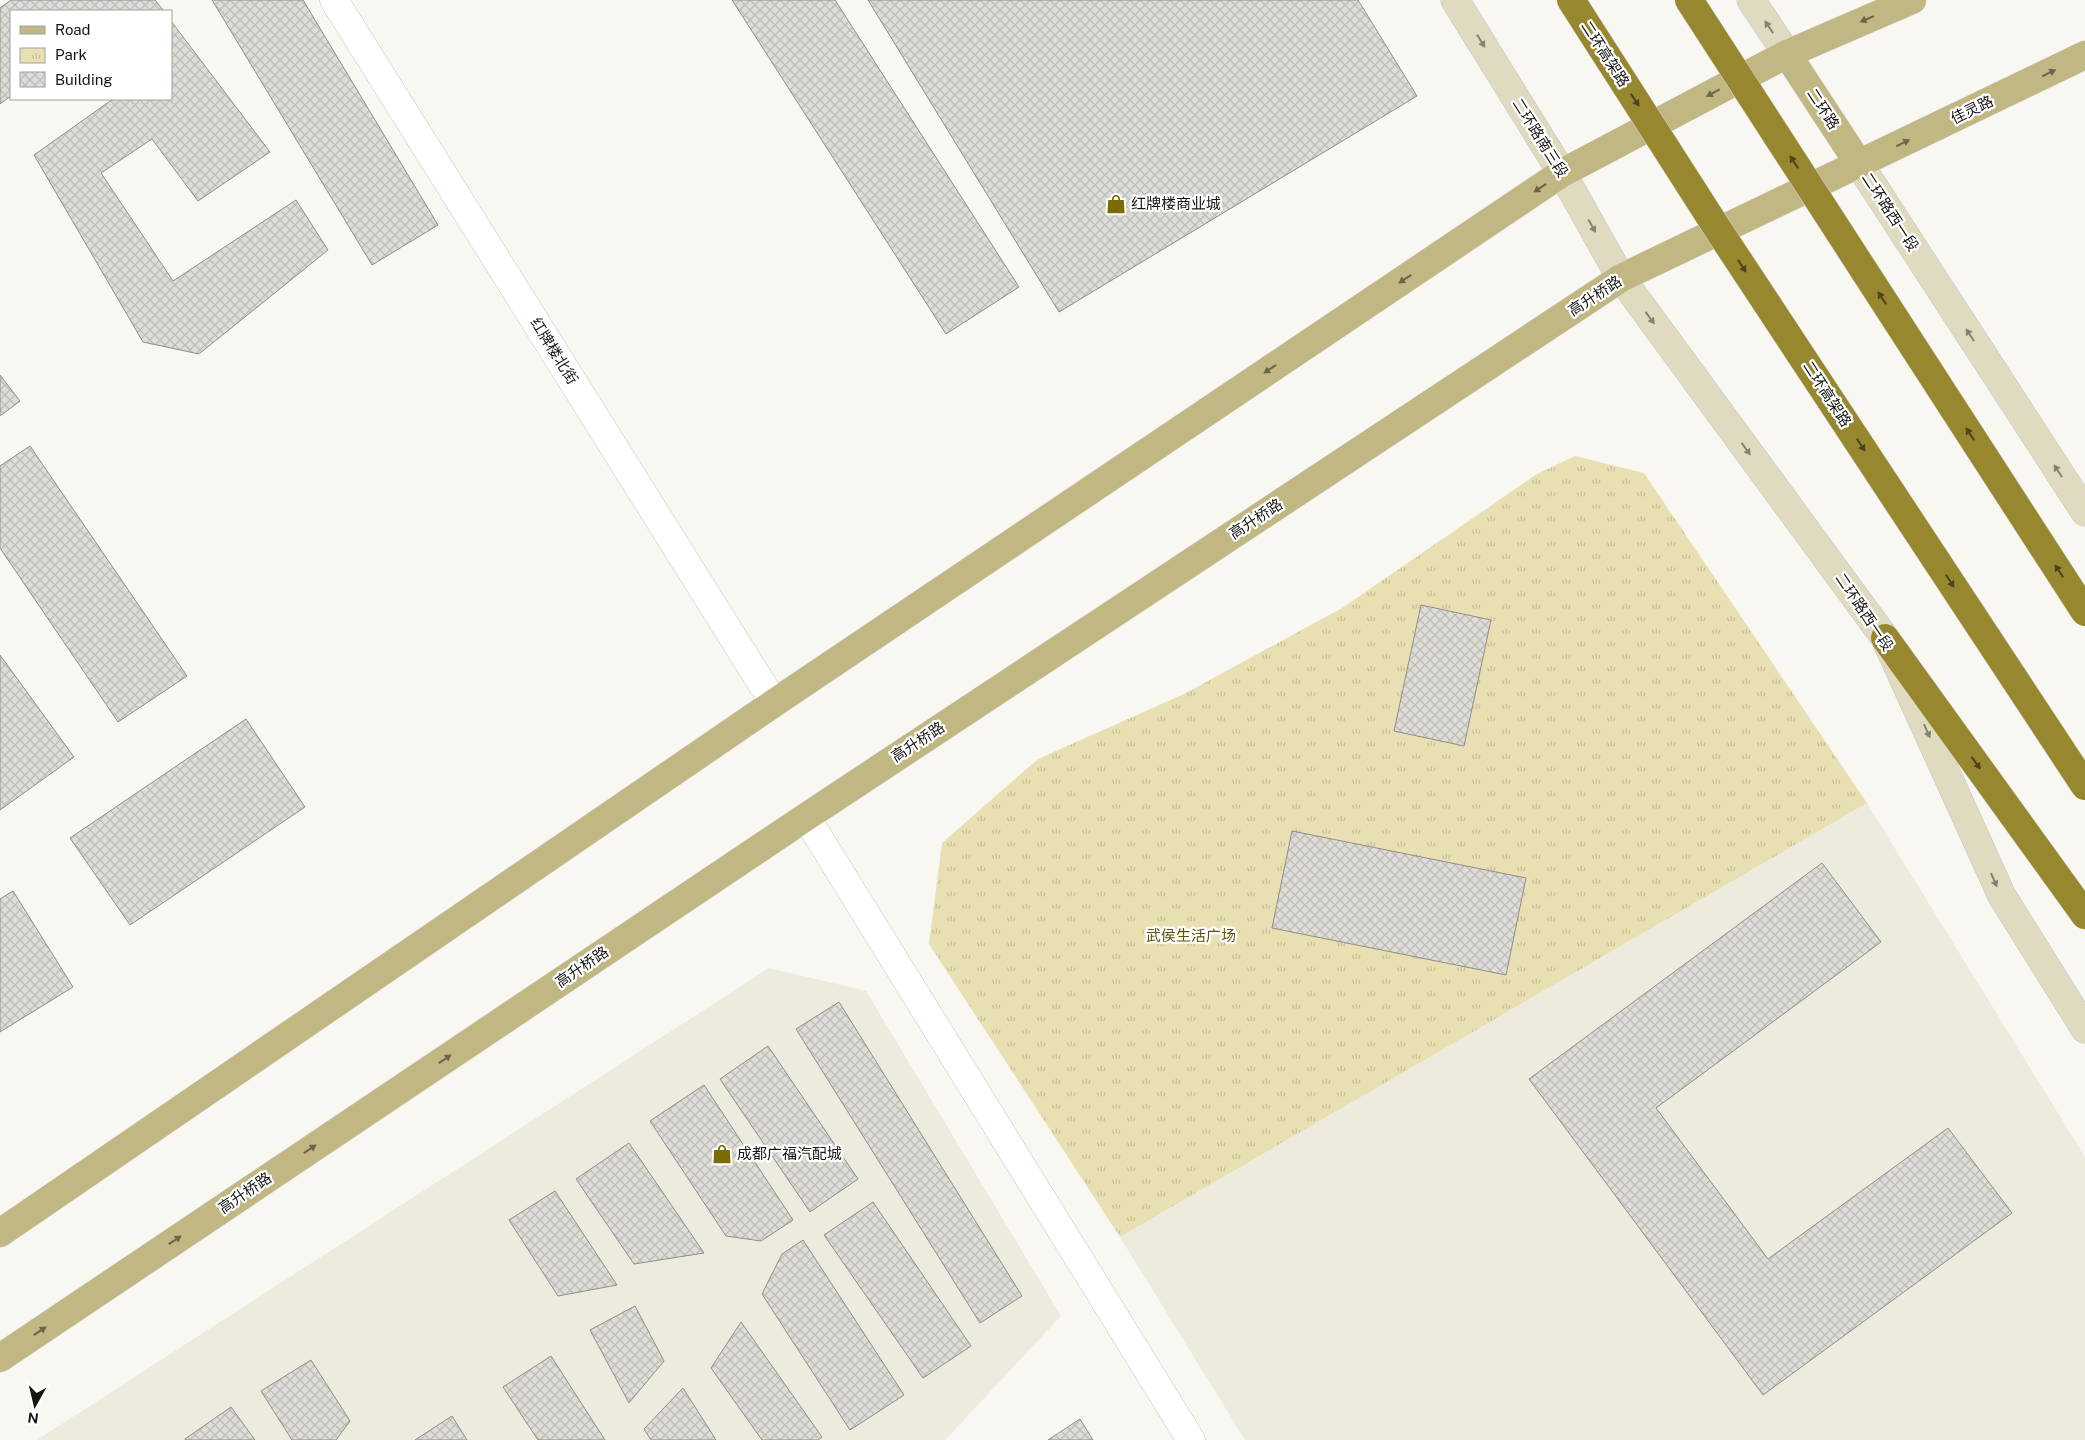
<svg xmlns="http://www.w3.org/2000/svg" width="2085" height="1440" font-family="'Public Sans','Noto Sans SC',sans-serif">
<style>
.built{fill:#edebde}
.park{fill:url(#park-tufts)}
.building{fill:url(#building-cross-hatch);stroke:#8f8e89}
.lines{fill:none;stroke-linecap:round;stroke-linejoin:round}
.street-casing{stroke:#c5c5c0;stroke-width:29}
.secondary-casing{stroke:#c5c5c0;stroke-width:29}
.primary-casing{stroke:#d5d5d5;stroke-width:29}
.highway-casing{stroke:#d5d5d5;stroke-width:29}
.street{stroke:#fff;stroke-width:28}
.secondary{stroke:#e0dbc0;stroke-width:28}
.primary{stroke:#c1b782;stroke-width:28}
.highway{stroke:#97872e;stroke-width:28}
.highway-bridge-casing{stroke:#d5d5d5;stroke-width:29;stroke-linecap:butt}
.highway-bridge{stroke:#97872e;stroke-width:28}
.oneway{fill:#6b664a}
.oneway2{fill:#858272}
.oneway3{fill:#49431e}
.labels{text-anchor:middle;stroke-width:4.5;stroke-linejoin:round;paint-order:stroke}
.street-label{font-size:15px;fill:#151513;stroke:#fff}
.poi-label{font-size:15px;fill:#151513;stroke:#fff;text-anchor:start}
.park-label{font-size:15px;fill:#5f5309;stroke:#fff}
</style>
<defs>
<pattern id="park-tufts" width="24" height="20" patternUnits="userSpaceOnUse" patternTransform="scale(1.25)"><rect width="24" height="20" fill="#e8e0b3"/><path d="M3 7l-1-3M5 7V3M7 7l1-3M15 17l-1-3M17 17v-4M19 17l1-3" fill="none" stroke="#c6bf99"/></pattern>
<pattern id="building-cross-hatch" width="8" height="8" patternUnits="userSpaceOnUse" patternTransform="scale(1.25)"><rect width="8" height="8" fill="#dddcd7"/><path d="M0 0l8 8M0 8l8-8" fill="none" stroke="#bdbcb8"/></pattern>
</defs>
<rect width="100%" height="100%" fill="#f8f7f2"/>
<!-- built -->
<g class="built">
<polygon points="1867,803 2085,1157 2085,1440 1245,1440 1120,1237"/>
<polygon points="769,968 866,991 1061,1316 945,1440 37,1440"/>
</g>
<!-- park -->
<polygon class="park" points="1575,456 1644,473 1867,803 1120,1237 929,944 942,843 1038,759 1184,694 1342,608 1537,474"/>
<!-- building -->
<g class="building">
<polygon points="11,0 155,0 164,11 11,11 11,96 0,104 0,8"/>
<polygon points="212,0 303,0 438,225 372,265"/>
<polygon points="732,0 835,0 1019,287 946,334"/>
<polygon points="868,0 1358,0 1417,96 1059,312"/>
<polygon points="171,21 270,152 198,201 152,139 101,173 173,281 296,200 328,250 199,354 143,342 34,155 113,99 171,99"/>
<polygon points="0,375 20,401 0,416"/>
<polygon points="30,446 187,676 118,722 0,548 0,466"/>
<polygon points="1421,605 1491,620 1464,746 1394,731"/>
<polygon points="0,655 74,757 0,810"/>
<polygon points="246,719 305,807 130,925 70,838"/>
<polygon points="1292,831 1526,878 1506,975 1272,928"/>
<polygon points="1822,863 1881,942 1656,1108 1768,1259 1948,1128 2012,1213 1763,1395 1529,1079"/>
<polygon points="13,891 73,987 0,1032 0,899"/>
<polygon points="839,1002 1022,1296 980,1323 796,1029"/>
<polygon points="768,1046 858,1179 810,1212 720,1079"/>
<polygon points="704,1085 793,1220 761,1241 726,1236 650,1121"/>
<polygon points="629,1143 704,1253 634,1264 576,1179"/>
<polygon points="555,1191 617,1285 558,1296 509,1220"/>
<polygon points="873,1202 971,1346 923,1378 824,1235"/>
<polygon points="803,1240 904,1395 850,1430 762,1294 782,1254"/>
<polygon points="635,1306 664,1361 629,1403 590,1330"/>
<polygon points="741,1322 822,1437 818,1440 762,1440 711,1368"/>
<polygon points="551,1356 605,1440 538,1440 503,1387"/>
<polygon points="311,1360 350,1421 336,1440 292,1440 261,1391"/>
<polygon points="683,1388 716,1440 651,1440 644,1429"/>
<polygon points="231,1407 255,1440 185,1440 185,1439"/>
<polygon points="452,1416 467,1440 415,1440"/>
<polygon points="1080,1419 1093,1440 1048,1440"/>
</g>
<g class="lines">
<defs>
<g id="street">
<polyline points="334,0 774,703"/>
<polyline points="806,817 1191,1440"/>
</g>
<g id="secondary">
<polyline points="1455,0 1562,173 1621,278 1885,638 2002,896 2085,1029"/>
<polyline points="1751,0 1787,54"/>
<polyline points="1859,164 2085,512"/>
</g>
<g id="primary">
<polyline points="1787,54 1859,164"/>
<polyline points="0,1233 774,703 1562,173 1787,54 1912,0"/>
<polyline points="0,1358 806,817 1621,278 2085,55"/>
</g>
<polyline id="highway" points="1885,638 2085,915"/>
</defs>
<!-- street casing -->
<use href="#street" class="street-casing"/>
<!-- secondary casing -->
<use href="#secondary" class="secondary-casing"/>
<!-- primary casing -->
<use href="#primary" class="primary-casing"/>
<!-- highway casing -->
<use href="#highway" class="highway-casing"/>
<!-- street -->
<use href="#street" class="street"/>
<!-- secondary -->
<use href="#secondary" class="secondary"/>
<!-- primary -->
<use href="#primary" class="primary"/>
<!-- highway -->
<use href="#highway" class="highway"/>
<defs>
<g id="highway-bridge">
<polyline points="1571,0 1719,231 2085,786"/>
<polyline points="1689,0 2085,612"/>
</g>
</defs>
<!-- highway-bridge casing -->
<use href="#highway-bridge" class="highway-bridge-casing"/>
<!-- highway-bridge -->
<use href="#highway-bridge" class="highway-bridge"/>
</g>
<!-- one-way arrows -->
<defs><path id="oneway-solid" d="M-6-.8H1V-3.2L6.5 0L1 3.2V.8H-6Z" transform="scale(1.25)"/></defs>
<g class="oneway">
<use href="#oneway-solid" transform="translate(1867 19) rotate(157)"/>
<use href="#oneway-solid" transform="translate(2049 73) rotate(-26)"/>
<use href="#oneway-solid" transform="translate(1713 93) rotate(152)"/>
<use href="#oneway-solid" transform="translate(1903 143) rotate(-26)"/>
<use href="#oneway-solid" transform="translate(1540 188) rotate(146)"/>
<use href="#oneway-solid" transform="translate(1405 279) rotate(146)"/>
<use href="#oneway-solid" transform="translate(1270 369) rotate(146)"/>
<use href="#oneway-solid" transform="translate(445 1059) rotate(-34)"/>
<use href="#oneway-solid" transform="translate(310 1149) rotate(-34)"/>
<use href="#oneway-solid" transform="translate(175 1240) rotate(-34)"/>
<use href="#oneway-solid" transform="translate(40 1331) rotate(-34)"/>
</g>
<g class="oneway2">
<use href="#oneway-solid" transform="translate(1769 27) rotate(-124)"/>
<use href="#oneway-solid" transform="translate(1481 41) rotate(58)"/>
<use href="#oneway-solid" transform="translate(1592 226) rotate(61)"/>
<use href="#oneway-solid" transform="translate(1650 318) rotate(54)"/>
<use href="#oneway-solid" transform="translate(1970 335) rotate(-123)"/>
<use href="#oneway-solid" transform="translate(1746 449) rotate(54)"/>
<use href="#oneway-solid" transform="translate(2058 471) rotate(-123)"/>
<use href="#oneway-solid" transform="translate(1927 731) rotate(66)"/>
<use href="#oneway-solid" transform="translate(1994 880) rotate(66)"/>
</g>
<g class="oneway3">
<use href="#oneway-solid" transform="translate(1635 100) rotate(57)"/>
<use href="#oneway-solid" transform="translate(1794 162) rotate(-123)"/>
<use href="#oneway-solid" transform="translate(1742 266) rotate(57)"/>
<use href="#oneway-solid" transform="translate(1882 298) rotate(-123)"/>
<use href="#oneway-solid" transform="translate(1970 434) rotate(-123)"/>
<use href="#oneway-solid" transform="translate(1861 445) rotate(57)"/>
<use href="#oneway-solid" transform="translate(2059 571) rotate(-123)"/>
<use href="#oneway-solid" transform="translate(1950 581) rotate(57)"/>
<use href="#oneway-solid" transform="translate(1976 763) rotate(54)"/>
</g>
<!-- icons -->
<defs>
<symbol id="shop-bare" viewBox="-9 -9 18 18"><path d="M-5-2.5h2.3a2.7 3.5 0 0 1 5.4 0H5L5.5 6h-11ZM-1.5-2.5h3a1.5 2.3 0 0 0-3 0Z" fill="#7a6b03" stroke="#fff" stroke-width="2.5" paint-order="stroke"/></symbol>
</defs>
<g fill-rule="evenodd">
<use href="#shop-bare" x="1102" y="190" width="28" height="28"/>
<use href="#shop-bare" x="708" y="1140" width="28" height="28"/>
</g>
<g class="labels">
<!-- street labels -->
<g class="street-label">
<text transform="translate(1605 54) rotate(57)" y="5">二环高架路</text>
<text transform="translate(1823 109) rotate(57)" y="5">二环路</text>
<text transform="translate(1972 110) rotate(-26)" y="5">佳灵路</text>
<text transform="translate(1540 138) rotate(58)" y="5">二环路南三段</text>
<text transform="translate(1890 212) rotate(57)" y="5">二环路西一段</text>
<text transform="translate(1595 296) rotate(-33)" y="5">高升桥路</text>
<text transform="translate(554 351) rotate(58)" y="5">红牌楼北街</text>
<text transform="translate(1827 394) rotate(57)" y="5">二环高架路</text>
<text transform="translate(1256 519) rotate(-33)" y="5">高升桥路</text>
<text transform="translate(1864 612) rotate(56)" y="5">二环路西一段</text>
<text transform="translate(918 742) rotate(-33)" y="5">高升桥路</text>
<text transform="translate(582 967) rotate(-34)" y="5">高升桥路</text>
<text transform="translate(245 1193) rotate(-34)" y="5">高升桥路</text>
</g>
<!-- poi labels -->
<g class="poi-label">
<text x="1131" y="209">红牌楼商业城</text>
<text x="737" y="1159">成都广福汽配城</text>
</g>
<!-- park labels -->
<g class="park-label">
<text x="1191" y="941">武侯生活广场</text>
</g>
</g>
<!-- legend -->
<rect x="10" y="10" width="162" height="90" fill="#ffffff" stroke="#a1a1a1"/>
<rect x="20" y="26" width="25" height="8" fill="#c1b782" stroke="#a1a1a1"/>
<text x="55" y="35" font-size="15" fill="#151513">Road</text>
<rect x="20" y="48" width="25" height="15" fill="url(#park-tufts)" stroke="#a1a1a1"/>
<text x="55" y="60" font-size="15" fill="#151513">Park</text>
<rect x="20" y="72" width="25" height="15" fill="url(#building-cross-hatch)" stroke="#a1a1a1"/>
<text x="55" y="85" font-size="15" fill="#151513">Building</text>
<!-- north arrow -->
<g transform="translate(35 1405) rotate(188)" stroke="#ffffff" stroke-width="4" paint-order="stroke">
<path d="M0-4L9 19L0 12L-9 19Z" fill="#151513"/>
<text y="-8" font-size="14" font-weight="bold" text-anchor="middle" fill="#151513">N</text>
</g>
</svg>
